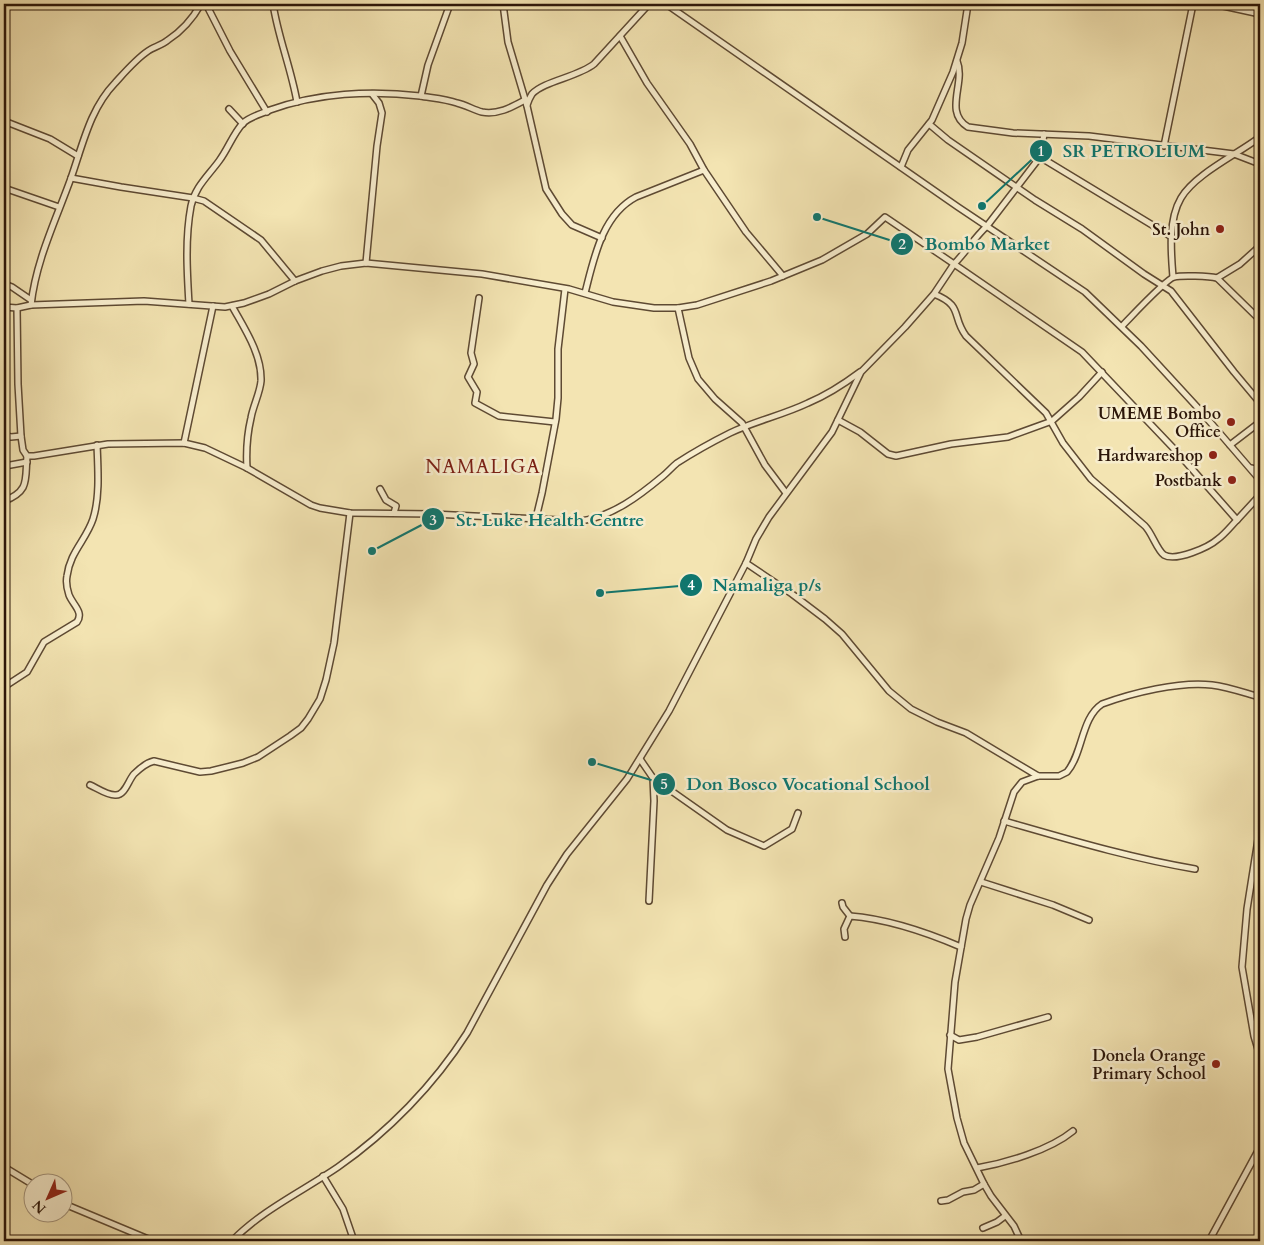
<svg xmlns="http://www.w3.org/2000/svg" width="1264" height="1245" font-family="Cardo,serif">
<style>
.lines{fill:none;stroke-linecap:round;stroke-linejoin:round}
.minor-casing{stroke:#5e4a33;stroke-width:8}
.minor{stroke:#f7edcd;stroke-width:5}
.poi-dot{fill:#8f2418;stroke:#f7edcd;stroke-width:2}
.labels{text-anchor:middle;stroke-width:5;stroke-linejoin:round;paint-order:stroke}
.poi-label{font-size:16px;font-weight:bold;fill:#2c1609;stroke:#f7edcd;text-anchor:end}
.quarter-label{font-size:19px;letter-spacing:1px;fill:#7a1f14;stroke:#f7edcd}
.leader{fill:none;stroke:#0f766e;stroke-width:2}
.callout-dot{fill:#0f766e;stroke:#f7edcd;stroke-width:2}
.mark-label{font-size:15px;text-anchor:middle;font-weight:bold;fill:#fff}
.callout-label{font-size:18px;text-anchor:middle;font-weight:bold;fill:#0f766e;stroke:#f7edcd;stroke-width:5;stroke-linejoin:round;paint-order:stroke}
</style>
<rect width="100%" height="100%" fill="#f3e4b2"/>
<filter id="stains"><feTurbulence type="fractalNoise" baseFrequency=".004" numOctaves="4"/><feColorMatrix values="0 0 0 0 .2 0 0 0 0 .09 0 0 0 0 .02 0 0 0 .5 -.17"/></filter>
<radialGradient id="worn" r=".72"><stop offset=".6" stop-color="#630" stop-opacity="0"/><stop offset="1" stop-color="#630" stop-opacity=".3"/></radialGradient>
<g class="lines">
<defs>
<g id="minor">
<polyline points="206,4 230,51 267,112"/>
<path d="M273,4C278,37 291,68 297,102"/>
<polyline points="503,4 508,42 527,106 546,189 562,214 572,225 602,238"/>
<polyline points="666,4 958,207 1085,292 1141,346 1198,408 1260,480"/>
<polyline points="1214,4 1260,14"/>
<polyline points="620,36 647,83 690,144 704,170 746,232 783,276"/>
<path d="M957,61C966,83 943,112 968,127L1013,133L1089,136L1218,152L1234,154L1260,164"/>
<polyline points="421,96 428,65 450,4"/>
<path d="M527,105C528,102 530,97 532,94C544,81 578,77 594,64L649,4"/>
<polyline points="229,109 243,124"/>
<polyline points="4,121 50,139 78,156"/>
<polyline points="929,124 948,140 1035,200 1082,229 1144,274 1171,291 1234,372 1260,403"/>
<polyline points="1164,146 1193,4"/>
<polyline points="1040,157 1172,237"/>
<polyline points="901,167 908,150 932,120 953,72 962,43 968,4"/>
<polyline points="71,178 121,187 193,198 204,201 261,240 295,281"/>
<polyline points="4,188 59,207"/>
<polyline points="366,263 377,146 382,113 379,103 372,94"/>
<path d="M1173,277C1171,253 1168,220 1181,198C1195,174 1238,154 1260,137"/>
<polyline points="1217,278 1240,264 1260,246"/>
<polyline points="4,284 12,287 31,300"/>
<path d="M585,293C594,258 602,215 636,197L704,170"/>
<polyline points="479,298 471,353 474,364 468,377 477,392 475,403 499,416 555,422"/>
<path d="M189,304C187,271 185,238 191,206C195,187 208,176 219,161C228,149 233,134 243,123C251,116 261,114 270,110C317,93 371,90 420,96C432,98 446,99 457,103C466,105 474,110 482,112C498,115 512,107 525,100"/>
<path d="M31,305C36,260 56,220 71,178C83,144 90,109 115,83C125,72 136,59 148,51C154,47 162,45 168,40C182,31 193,18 201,4"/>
<path d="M232,306C244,328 262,354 261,381C260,393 253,406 251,418C247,435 246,451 247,468"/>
<path d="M4,307L17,308L31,305L144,301L225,307L244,303L269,294L295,281L322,271L341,266L366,263L482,274L569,289L613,302L654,308H678L697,305L771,281L822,260L867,234L885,217L954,264C966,252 974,238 987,226L1040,157L1044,134"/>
<path d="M17,308L18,384L21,436L23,450L27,456H34L108,444L184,443L205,448L247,468L311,505L320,508L350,513L433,514L581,521C613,516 639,496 663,476C668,472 672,467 677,463C694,452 712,442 730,433C755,421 783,415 808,403C827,395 844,384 860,372"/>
<polyline points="678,308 689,358 698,379 715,399 742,423 765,465 786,493"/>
<path d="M1122,326C1131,317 1165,280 1174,277C1181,275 1209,276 1217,278L1260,320"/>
<polyline points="838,420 860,432 888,454 896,456 951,444 1008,437 1052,421 1079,397 1102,372"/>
<polyline points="4,435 11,437 21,436"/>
<polyline points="184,443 213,306"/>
<polyline points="1230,445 1260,422"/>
<polyline points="5,466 27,462"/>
<polyline points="1251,468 1260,470"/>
<polyline points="380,489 386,500 396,506 394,513"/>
<path d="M4,501C30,491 25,480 27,456"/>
<polyline points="536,518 542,493 556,419 558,398 558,349 565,289"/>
<polyline points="1237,520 1260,495"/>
<polyline points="746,563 792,594 825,619 842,634 889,691 911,709 937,722 966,733 1038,776"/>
<path d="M4,687L27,672L44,642L77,622C84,612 73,605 69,595C67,589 66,581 67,576C70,552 86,540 93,519C100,497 98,469 97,445"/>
<polyline points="640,759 653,778 654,801 649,901"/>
<polyline points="653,778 727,830 764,846 792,829 798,813"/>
<path d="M90,785C97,788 108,796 116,795C125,795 128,781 134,774C139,769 146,763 154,761L200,772L211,771L243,763L258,757L290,736L301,728L308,719L320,699L326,680L334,643L350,513"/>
<path d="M1004,821C1067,839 1130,858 1195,869"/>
<polyline points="1260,827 1247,909 1242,967 1254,1036 1260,1056"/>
<polyline points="981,882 1053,905 1089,920"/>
<polyline points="842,903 843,907 850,916"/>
<path d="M845,937L844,929L850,916C888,919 926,932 961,947"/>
<polyline points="950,1035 959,1040 977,1037 1048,1017"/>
<polyline points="4,1167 32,1184"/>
<path d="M977,1168C1006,1163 1050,1150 1073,1131"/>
<polyline points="323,1176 343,1209 354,1241"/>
<polyline points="941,1201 948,1200 963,1192 974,1190 984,1184"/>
<polyline points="62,1203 153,1241"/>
<polyline points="983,1228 997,1222 1005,1216"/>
<path d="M232,1241C262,1210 303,1191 338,1167C388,1132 434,1085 467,1033L547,885L567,854L627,779L669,711L746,563L756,539L769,517L832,432L861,372L905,327L934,294L954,264L1082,352L1177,452L1237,520C1231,526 1225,534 1218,539C1209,547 1176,562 1164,555C1157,550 1152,533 1145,526L1091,479L1063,443L1046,413L966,336C951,316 964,306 934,294"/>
<path d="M1021,1241L1014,1226L991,1196L984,1184L964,1143L957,1118L948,1069L955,982L966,919L970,905L999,838L1014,792L1022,782L1038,776H1059L1067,772C1083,753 1081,718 1102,704C1132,693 1180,681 1212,685C1228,687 1245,693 1260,697"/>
<polyline points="1209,1241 1260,1147"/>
</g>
</defs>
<!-- minor casing -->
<use href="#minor" class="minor-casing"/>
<!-- minor -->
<use href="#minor" class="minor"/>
</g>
<!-- markers -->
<g class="poi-dot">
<circle cx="1220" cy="229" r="5"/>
<circle cx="1231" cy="422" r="5"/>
<circle cx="1213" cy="455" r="5"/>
<circle cx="1232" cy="480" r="5"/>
<circle cx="1216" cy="1064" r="5"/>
</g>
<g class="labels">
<!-- poi labels -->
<g class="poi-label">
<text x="1210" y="235">St. John</text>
<text x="1221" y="419">UMEME Bombo<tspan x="1221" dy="18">Office</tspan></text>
<text x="1203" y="461">Hardwareshop</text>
<text x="1222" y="486">Postbank</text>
<text x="1206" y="1061">Donela Orange<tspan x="1206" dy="18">Primary School</tspan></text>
</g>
<!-- quarter labels -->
<g class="quarter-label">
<text x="483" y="473">NAMALIGA</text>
</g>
</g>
<!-- callouts -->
<path class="leader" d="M982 206L1041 151M817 217L902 244M372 551L433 519M600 593L691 585M592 762L664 784"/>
<g class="callout-dot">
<circle cx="982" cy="206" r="5"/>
<circle cx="817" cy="217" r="5"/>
<circle cx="372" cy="551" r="5"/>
<circle cx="600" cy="593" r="5"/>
<circle cx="592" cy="762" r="5"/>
<circle cx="1041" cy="151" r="12"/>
<circle cx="902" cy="244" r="12"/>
<circle cx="433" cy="519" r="12"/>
<circle cx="691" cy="585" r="12"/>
<circle cx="664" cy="784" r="12"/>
</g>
<g class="mark-label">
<text x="1041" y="156">1</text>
<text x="902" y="249">2</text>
<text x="433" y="525">3</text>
<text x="691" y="590">4</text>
<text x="664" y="789">5</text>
</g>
<g class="callout-label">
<text x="1134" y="157">SR PETROLIUM</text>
<text x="987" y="250">Bombo Market</text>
<text x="550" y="526">St. Luke Health Centre</text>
<text x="767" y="591">Namaliga p/s</text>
<text x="808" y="790">Don Bosco Vocational School</text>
</g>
<!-- margin -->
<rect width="1264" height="1245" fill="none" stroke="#f3e4b2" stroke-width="20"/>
<rect x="5" y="5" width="1254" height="1235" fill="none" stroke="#2c1609" stroke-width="2.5"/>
<rect x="10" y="10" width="1244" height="1225" fill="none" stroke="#2c1609"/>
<!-- north arrow -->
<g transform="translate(48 1198) rotate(225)"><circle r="24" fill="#f7edcd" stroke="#a6977f"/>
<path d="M0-4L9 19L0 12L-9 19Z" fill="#8f2418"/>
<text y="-8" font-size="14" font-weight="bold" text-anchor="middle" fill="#2c1609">N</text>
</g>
<rect width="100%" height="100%" filter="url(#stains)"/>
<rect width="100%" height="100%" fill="url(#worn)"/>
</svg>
